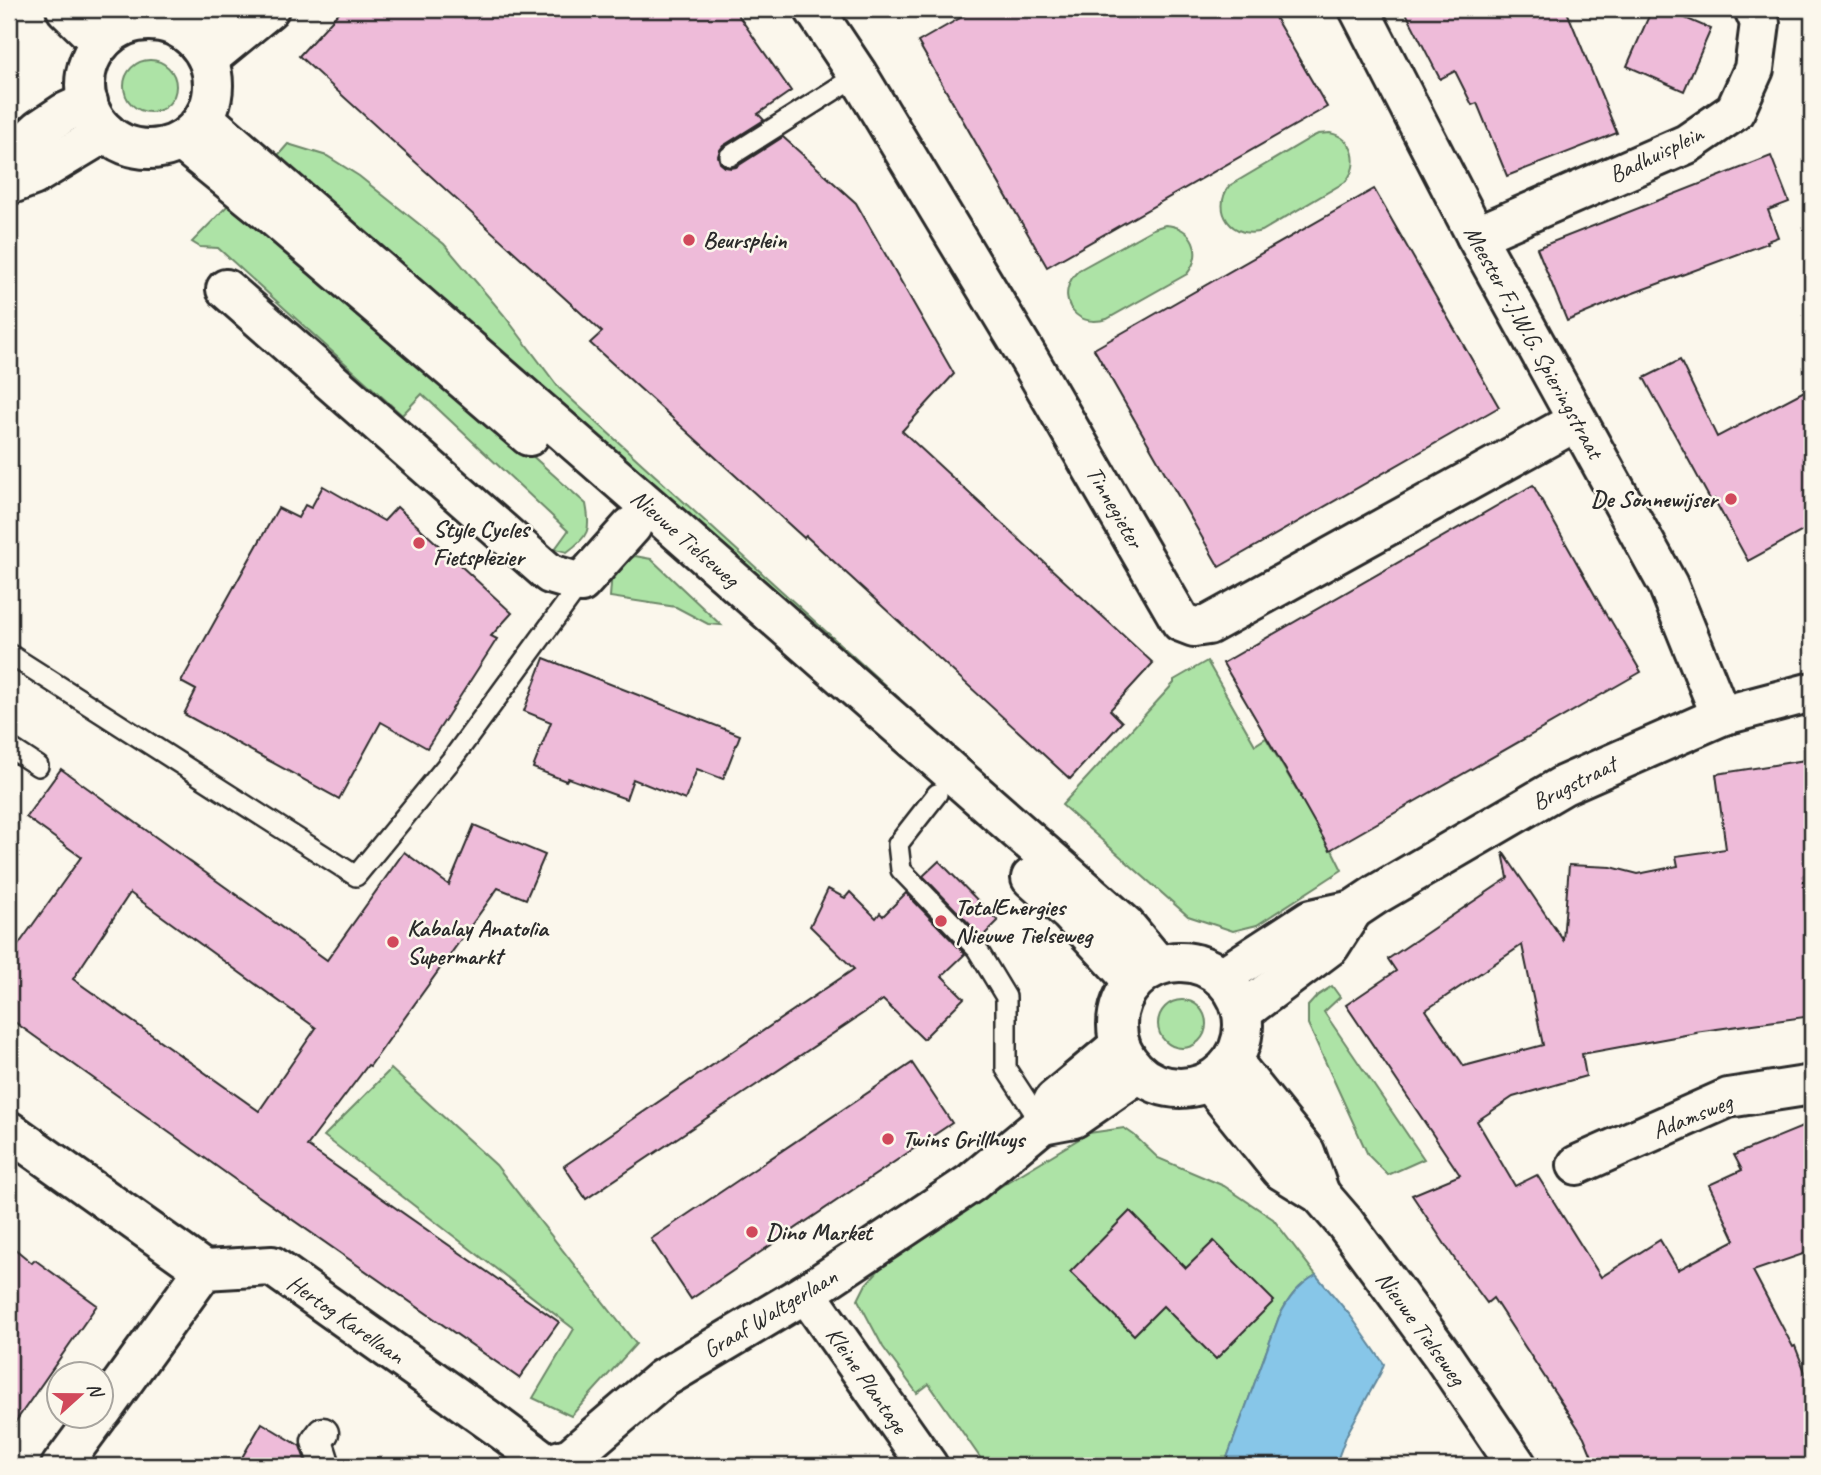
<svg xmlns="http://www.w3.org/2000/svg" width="1821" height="1475" font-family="Caveat,sans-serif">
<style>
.green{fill:#ade3a6;stroke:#6c8768;stroke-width:2}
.water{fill:#87c6e8;stroke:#62889c;stroke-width:2}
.building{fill:#eebbd9;stroke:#2b2b2b;stroke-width:2;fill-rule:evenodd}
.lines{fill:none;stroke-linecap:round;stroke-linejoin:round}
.service-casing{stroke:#2b2b2b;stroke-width:24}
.pedestrian-casing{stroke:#2b2b2b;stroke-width:35}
.minor-casing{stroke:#2b2b2b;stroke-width:44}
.tertiary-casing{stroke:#2b2b2b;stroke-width:44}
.secondary-casing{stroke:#2b2b2b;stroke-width:44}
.service{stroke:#fbf7ec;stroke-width:19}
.pedestrian{stroke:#fbf7ec;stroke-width:30}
.minor{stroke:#fbf7ec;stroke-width:38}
.tertiary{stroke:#fbf7ec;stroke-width:38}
.secondary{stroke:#fbf7ec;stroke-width:38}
.poi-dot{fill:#d1495b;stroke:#fbf7ec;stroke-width:2.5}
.labels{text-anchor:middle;stroke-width:5;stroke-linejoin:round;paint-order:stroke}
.street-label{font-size:24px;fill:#2b2b2b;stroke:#fbf7ec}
.poi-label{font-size:24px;font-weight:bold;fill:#2b2b2b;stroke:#fbf7ec;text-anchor:start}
</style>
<rect width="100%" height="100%" fill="#fbf7ec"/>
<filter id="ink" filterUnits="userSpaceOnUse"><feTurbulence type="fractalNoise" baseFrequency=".0143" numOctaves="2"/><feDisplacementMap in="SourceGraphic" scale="14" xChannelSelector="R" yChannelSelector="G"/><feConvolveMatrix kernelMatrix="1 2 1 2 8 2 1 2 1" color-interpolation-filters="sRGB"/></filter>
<g filter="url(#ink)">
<!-- green -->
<g class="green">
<circle cx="150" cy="86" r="26"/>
<path d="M1330,133C1354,138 1361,164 1345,182L1262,231C1233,240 1211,212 1229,186L1312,137L1318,134Z"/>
<polygon points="288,144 327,156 359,176 444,244 504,315 559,388 899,698 893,707 273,161"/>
<path d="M231,202L451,383L586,504C591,530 589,536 567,552L555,549L568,531L422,394L402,415L218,248L200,247L192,242Z"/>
<path d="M1165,225C1192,226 1205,252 1187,274L1107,319C1073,330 1053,294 1079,270L1153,229Z"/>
<polygon points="635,556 651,559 721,625 708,624 676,607 610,597 612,571"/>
<polygon points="1207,661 1255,745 1266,738 1331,848 1342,870 1257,925 1233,931 1188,916 1062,805 1174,683 1174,680"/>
<polygon points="1332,986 1340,997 1324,1012 1424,1159 1388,1175 1368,1155 1308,1024 1308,1006 1317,996"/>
<circle cx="1182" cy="1024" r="24"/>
<polygon points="391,1069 496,1165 636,1344 571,1416 533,1398 574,1329 324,1136"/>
<path d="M1124,1128L1134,1135L1158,1158L1224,1186L1273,1219L1316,1275C1298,1285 1288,1299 1279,1317L1224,1466H986L929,1384L917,1393L883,1347L858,1300L866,1284L900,1247L1089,1133Z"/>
</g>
<!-- water -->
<path class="water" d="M1316,1275L1350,1315L1384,1364L1381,1372L1347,1434L1335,1466H1224L1279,1317C1288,1299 1298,1285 1316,1275Z"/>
<!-- building -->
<g class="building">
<polygon points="342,9 734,9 791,91 758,114 764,120 723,146 720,150 718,156 720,163 725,167 731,168 736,167 783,137 856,203 954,374 902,431 1153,663 1110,710 1122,722 1070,779 806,536 804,538 590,343 602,332 299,56"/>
<polygon points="976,9 1270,9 1327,107 1047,267 918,42"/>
<polygon points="1404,9 1566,9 1617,133 1507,176 1477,103 1472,105 1455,71 1440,79"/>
<polygon points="1652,9 1664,9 1711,29 1684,91 1627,66"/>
<polygon points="1771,156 1789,202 1768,210 1778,237 1767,241 1768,243 1628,295 1567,321 1537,248"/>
<polygon points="1374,189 1499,407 1219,567 1094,349"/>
<polygon points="1680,360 1717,437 1812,387 1812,526 1748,561 1714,499 1711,501 1644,378"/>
<polygon points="1533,485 1609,620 1610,619 1641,672 1330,850 1300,797 1301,796 1223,663"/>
<polygon points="323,486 384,521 397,507 512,613 491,636 497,639 427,748 381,722 339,799 184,714 196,690 181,682 278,508 298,518 305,505 311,508"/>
<polygon points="544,658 740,735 723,779 697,769 685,800 633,779 626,799 568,778 566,781 533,768 551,722 524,711"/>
<path d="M1812,759V874L1804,875L1806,954L1812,1016L1695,1032L1696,1033L1582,1054L1586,1076L1513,1097L1477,1121L1515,1186L1537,1175L1601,1277L1660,1240L1678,1270L1735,1240L1709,1185L1742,1170L1734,1155L1812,1123V1251L1753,1271L1793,1347L1795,1346L1812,1390V1466H1596L1584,1437L1493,1298L1487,1303L1458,1264L1412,1195L1460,1175L1346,1005L1396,971L1388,959L1508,878L1503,852L1563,940L1569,865L1611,867L1638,874L1678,866L1676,856L1726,849L1716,774ZM1522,945L1543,1045L1464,1066L1426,1010Z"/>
<path d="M61,769L327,960L404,852L449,885L474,825L545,855L526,899L498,888L370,1066L368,1065L307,1146L559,1322L519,1378L237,1181L9,1018V958L81,857L26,817ZM130,893L316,1028L259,1111L73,979Z"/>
<polygon points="939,861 998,921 982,937 923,876"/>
<polygon points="828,889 845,898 850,892 876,918 880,913 883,916 906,893 965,954 942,976 964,998 923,1039 883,1000 586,1199 564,1166 854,969 810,926"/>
<polygon points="912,1063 952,1123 691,1299 651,1239"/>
<polygon points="1130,1211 1186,1268 1214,1241 1274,1301 1216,1359 1163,1306 1134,1335 1070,1272"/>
<polygon points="9,1244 32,1263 35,1260 97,1305 9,1431"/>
<polygon points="262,1423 300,1446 307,1466 237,1466"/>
</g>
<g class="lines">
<defs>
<g id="service">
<polyline points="730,156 858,75"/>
<polyline points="9,654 356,876 453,758 581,583"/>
<polyline points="9,747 38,766"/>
<polyline points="937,794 898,844 901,870 977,949 1006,997 1006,1069 1042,1124"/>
</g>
<polyline id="pedestrian" points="323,1433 317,1441 325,1466"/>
<g id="minor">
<polyline points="814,9 858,75 1029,359 1181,622 1194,627 1208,625 1577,421"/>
<polyline points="1359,9 1476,236 1668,585 1721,716"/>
<polyline points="9,169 14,153 40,129 64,113 88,102"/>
<polyline points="9,185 33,176 106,132"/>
<polyline points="1476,236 1687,144 1735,111 1754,69 1760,23 1754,9"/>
<polyline points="226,289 550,574 581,583 632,526"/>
<polyline points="1222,977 1311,919 1353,910 1377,894 1564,785 1721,716 1812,692"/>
<polyline points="1242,1012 1330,946 1353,910"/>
<polyline points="1042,1124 1074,1118 1139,1073"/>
<polyline points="9,1131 204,1270 272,1266 497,1426 548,1464 571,1457 662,1379 806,1293 971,1183 1042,1124 1054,1100 1120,1045"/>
<polyline points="1577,1165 1728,1098 1812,1085"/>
<polyline points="806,1293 928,1466"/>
<polyline points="102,1411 204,1270"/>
<polyline points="61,1466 98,1416"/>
</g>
<g id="tertiary">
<polyline points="187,33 222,9"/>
<polyline points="208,59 269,9"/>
</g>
<g id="secondary">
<polyline points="66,9 101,43"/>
<circle cx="149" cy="85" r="64"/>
<polyline points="204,118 650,507 1125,925 1158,965"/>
<polyline points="181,141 272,215 529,436"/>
<polyline points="1031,878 1070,913 1133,981"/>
<circle cx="1180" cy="1025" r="63"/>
<polyline points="1232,1061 1305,1152 1320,1194"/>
<polyline points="1209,1081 1281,1170 1320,1194 1345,1223 1442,1355 1517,1466"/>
</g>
</defs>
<!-- service casing -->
<use href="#service" class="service-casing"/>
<!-- pedestrian casing -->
<use href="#pedestrian" class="pedestrian-casing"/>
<!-- minor casing -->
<use href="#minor" class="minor-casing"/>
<!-- tertiary casing -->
<use href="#tertiary" class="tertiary-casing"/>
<!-- secondary casing -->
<use href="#secondary" class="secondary-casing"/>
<!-- service -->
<use href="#service" class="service"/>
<!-- pedestrian -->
<use href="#pedestrian" class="pedestrian"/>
<!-- minor -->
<use href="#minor" class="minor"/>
<!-- tertiary -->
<use href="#tertiary" class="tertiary"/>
<!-- secondary -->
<use href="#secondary" class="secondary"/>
</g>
</g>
<!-- markers -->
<g class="poi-dot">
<circle cx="689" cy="240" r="7"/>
<circle cx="1731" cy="499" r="7"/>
<circle cx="419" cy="543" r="7"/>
<circle cx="941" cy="921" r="7"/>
<circle cx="393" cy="942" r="7"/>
<circle cx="888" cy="1139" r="7"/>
<circle cx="752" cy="1232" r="7"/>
</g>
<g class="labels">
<!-- street labels -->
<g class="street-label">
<text transform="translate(1656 154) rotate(-26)" y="8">Badhuisplein</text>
<text transform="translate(1534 342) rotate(61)" y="8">Meester F.J.W.G. Spieringstraat</text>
<text transform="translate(1115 507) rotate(60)" y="8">Tinnegieter</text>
<text transform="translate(685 538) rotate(41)" y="8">Nieuwe Tielseweg</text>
<text transform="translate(1574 783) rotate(-27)" y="8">Brugstraat</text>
<text transform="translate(1692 1116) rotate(-22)" y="8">Adamsweg</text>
<text transform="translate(770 1313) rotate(-31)" y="8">Graaf Waltgerlaan</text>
<text transform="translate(346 1319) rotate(35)" y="8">Hertog Karellaan</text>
<text transform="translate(1421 1328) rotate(54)" y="8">Nieuwe Tielseweg</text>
<text transform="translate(867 1380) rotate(55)" y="8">Kleine Plantage</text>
</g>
<!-- poi labels -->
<g class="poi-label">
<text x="703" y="248">Beursplein</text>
<text x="1717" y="507" text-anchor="end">De Sonnewijser</text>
<text x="433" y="537">Style Cycles<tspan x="433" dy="28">Fietsplezier</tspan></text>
<text x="955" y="915">TotalEnergies<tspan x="955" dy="28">Nieuwe Tielseweg</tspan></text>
<text x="407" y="936">Kabalay Anatolia<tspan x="407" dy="28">Supermarkt</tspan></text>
<text x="902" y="1147">Twins Grillhuys</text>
<text x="766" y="1240">Dino Market</text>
</g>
</g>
<!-- margin -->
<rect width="1821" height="1475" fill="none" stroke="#fbf7ec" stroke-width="35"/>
<rect x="18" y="18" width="1786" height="1440" fill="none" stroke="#2b2b2b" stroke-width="2.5" filter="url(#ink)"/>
<!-- north arrow -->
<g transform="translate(80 1395) rotate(69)"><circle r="33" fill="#fbf7ec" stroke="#a8a59f" stroke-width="2"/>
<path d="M0-5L12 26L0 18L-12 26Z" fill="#d1495b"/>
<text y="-10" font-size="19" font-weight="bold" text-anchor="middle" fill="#2b2b2b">N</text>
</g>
</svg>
